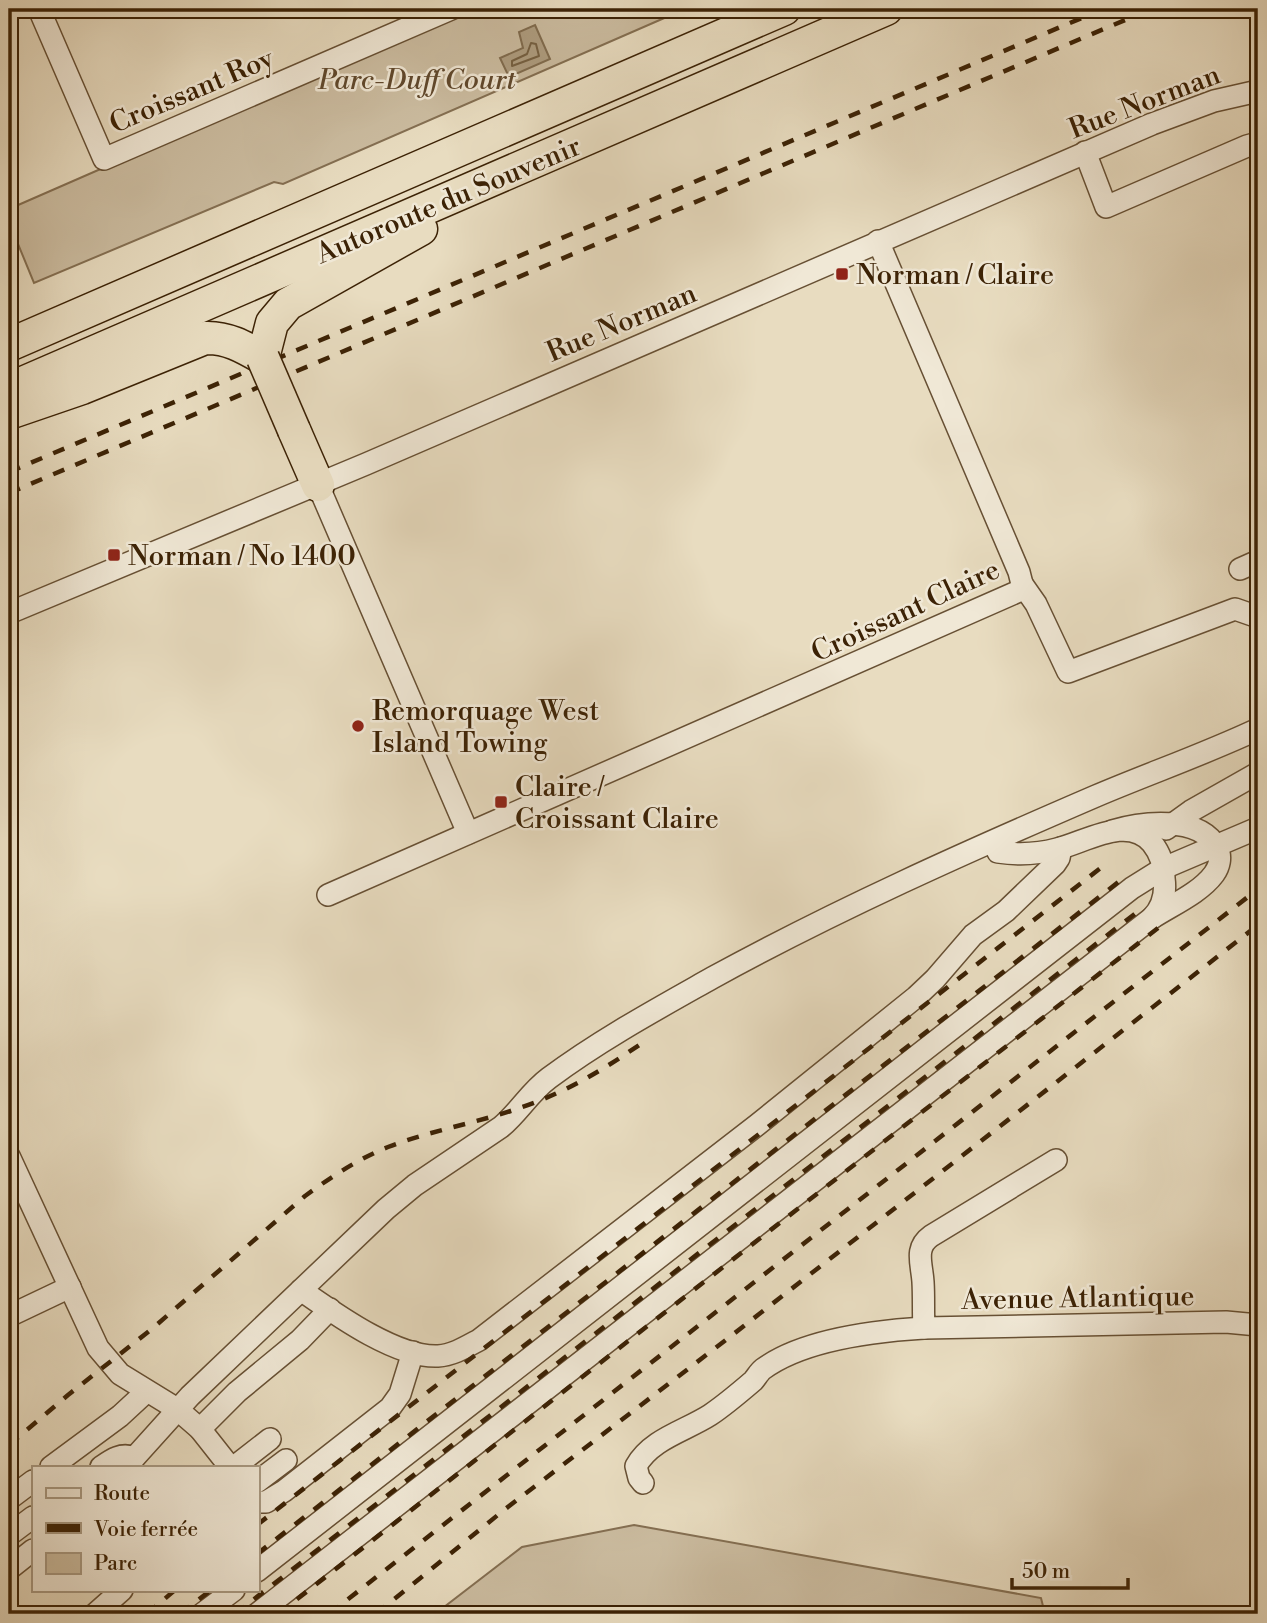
<svg xmlns="http://www.w3.org/2000/svg" width="1267" height="1623" font-family="'Libre Bodoni',serif">
<style>
.green{fill:#cbbca0;stroke:#846f52;stroke-width:2}
.water{fill:#ae9d80;stroke:#806c4f;stroke-width:2}
.lines{fill:none;stroke-linecap:round;stroke-linejoin:round}
.shore{stroke:#756042;stroke-width:2}
.minor-casing{stroke:#675034;stroke-width:24}
.highway-casing{stroke:#3c2205;stroke-width:35}
.minor{stroke:#f0e8d6;stroke-width:21}
.highway{stroke:#e8dcc0;stroke-width:32}
.rail{stroke:#3c2205;stroke-width:4.5;stroke-dasharray:12 12;stroke-linecap:butt}
.highway-bridge-casing{stroke:#3c2205;stroke-width:35;stroke-linecap:butt}
.highway-bridge{stroke:#e8dcc0;stroke-width:32}
.poi-dot{fill:#8f2418;stroke:#f0e8d6;stroke-width:2.5}
.labels{text-anchor:middle;stroke-width:5;stroke-linejoin:round;paint-order:stroke}
.park-label{font-size:28px;font-style:italic;fill:#60482c;stroke:#f0e8d6}
.street-label{font-size:28px;fill:#3c2205;stroke:#f0e8d6}
.poi-label{font-size:28px;fill:#3c2205;stroke:#f0e8d6;text-anchor:start}
</style>
<rect width="100%" height="100%" fill="#e8dcc0"/>
<filter id="stains"><feTurbulence type="fractalNoise" baseFrequency=".00286" numOctaves="4"/><feColorMatrix values="0 0 0 0 .2 0 0 0 0 .09 0 0 0 0 .02 0 0 0 .5 -.17"/></filter>
<radialGradient id="worn" r=".72"><stop offset=".6" stop-color="#630" stop-opacity="0"/><stop offset="1" stop-color="#630" stop-opacity=".3"/></radialGradient>
<!-- green -->
<g class="green">
<polygon points="467,9 685,9 283,184 274,182 34,283 9,222 9,209"/>
<polygon points="634,1525 1041,1598 1045,1614 435,1614 522,1547"/>
</g>
<!-- water -->
<polygon class="water" points="535,25 550,59 509,77 500,58 523,48 519,32"/>
<g class="lines">
<!-- shore -->
<polygon class="shore" points="531,43 536,44 539,56 512,66 512,61 527,54"/>
<defs>
<g id="minor">
<polyline points="39,9 104,159 451,9"/>
<polyline points="1085,152 1106,207 1247,146 1258,143"/>
<polyline points="318,485 468,833"/>
<polyline points="1240,569 1258,561"/>
<polyline points="1022,584 1036,604 1068,672 1235,609 1258,617"/>
<polyline points="9,613 366,464 1152,124 1214,101 1258,91"/>
<polyline points="1166,829 1191,811 1258,773"/>
<path d="M994,842L998,852C1018,855 1038,854 1057,849C1086,842 1128,814 1152,843C1160,853 1164,866 1164,878C1166,893 1163,907 1152,918"/>
<polyline points="328,895 1019,591 1022,584 1019,572 878,241"/>
<polyline points="9,1156 98,1348 120,1374 177,1409 200,1429 230,1467"/>
<path d="M1056,1160L931,1236C914,1248 922,1264 923,1282C924,1298 923,1313 924,1328L1226,1322L1258,1325"/>
<path d="M301,1290C334,1313 396,1358 438,1356C453,1355 466,1347 479,1340L757,1125L916,997L935,979L973,935L1006,911L1055,864L1059,858L1061,848"/>
<polyline points="9,1316 70,1287"/>
<polyline points="200,1429 237,1392 300,1340 330,1309"/>
<polyline points="51,1467 120,1416 146,1392"/>
<path d="M101,1467C111,1460 122,1452 134,1458"/>
<path d="M126,1467L190,1396L386,1209L415,1185L501,1127C519,1112 530,1092 549,1078C600,1040 657,1009 712,978C836,910 966,852 1096,796C1150,773 1205,754 1258,729"/>
<polyline points="234,1467 270,1439"/>
<polyline points="257,1482 286,1460"/>
<path d="M643,1483L639,1478L636,1466C651,1439 685,1431 710,1415C725,1405 739,1393 753,1381C756,1378 759,1372 763,1369C804,1339 875,1331 924,1328"/>
<polyline points="9,1499 33,1481"/>
<polyline points="257,1502 266,1502 284,1491 390,1408 400,1394 413,1352"/>
<polyline points="9,1535 33,1517"/>
<polyline points="9,1569 33,1550"/>
<polyline points="257,1571 1132,888 1164,868 1258,828"/>
<polyline points="95,1614 122,1590"/>
<polyline points="202,1614 234,1590"/>
<path d="M257,1614L1152,918C1172,905 1200,893 1214,874C1219,867 1222,857 1217,848C1200,815 1142,822 1112,831"/>
</g>
<g id="highway">
<polyline points="9,345 784,9"/>
<polyline points="9,389 886,9"/>
<path d="M9,413L82,388L205,338C227,337 244,347 263,358L272,323L288,304L421,229"/>
<polyline points="294,430 318,485"/>
</g>
</defs>
<!-- minor casing -->
<use href="#minor" class="minor-casing"/>
<!-- highway casing -->
<use href="#highway" class="highway-casing"/>
<!-- minor -->
<use href="#minor" class="minor"/>
<!-- highway -->
<use href="#highway" class="highway"/>
<!-- rail -->
<g class="rail">
<polyline points="9,472 1103,9"/>
<polyline points="9,493 1151,9"/>
<path d="M9,1445L68,1395L153,1328L305,1196C331,1177 358,1159 388,1147C432,1130 478,1123 522,1107C567,1092 606,1068 645,1041"/>
<polyline points="257,1525 1107,863"/>
<polyline points="257,1554 1121,880"/>
<polyline points="147,1614 175,1590"/>
<polyline points="180,1614 211,1590"/>
<polyline points="235,1614 1141,909"/>
<polyline points="278,1614 1158,928"/>
<polyline points="329,1614 1258,889"/>
<polyline points="376,1614 504,1510 731,1336 1258,925"/>
</g>
<defs>
<polyline id="highway-bridge" points="263,358 294,430"/>
</defs>
<!-- highway-bridge casing -->
<use href="#highway-bridge" class="highway-bridge-casing"/>
<!-- highway-bridge -->
<use href="#highway-bridge" class="highway-bridge"/>
</g>
<!-- markers -->
<g class="poi-dot">
<rect x="835" y="267" width="14" height="14" rx="3.5"/>
<rect x="107" y="548" width="14" height="14" rx="3.5"/>
<circle cx="358" cy="726" r="7"/>
<rect x="494" y="795" width="14" height="14" rx="3.5"/>
</g>
<g class="labels">
<!-- park labels -->
<g class="park-label">
<text x="417" y="89">Parc-Duff Court</text>
</g>
<!-- street labels -->
<g class="street-label">
<text transform="translate(191 90) rotate(-23)" y="10">Croissant Roy</text>
<text transform="translate(1144 101) rotate(-21)" y="10">Rue Norman</text>
<text transform="translate(448 199) rotate(-23)" y="10">Autoroute du Souvenir</text>
<text transform="translate(621 322) rotate(-23)" y="10">Rue Norman</text>
<text transform="translate(905 610) rotate(-25)" y="10">Croissant Claire</text>
<text transform="translate(1078 1297) rotate(-1)" y="10">Avenue Atlantique</text>
</g>
<!-- poi labels -->
<g class="poi-label">
<text x="856" y="284">Norman / Claire</text>
<text x="128" y="565">Norman / No 1400</text>
<text x="372" y="720">Remorquage West<tspan x="372" dy="32">Island Towing</tspan></text>
<text x="515" y="796">Claire /<tspan x="515" dy="32">Croissant Claire</tspan></text>
</g>
</g>
<!-- margin -->
<rect width="1267" height="1623" fill="none" stroke="#e8dcc0" stroke-width="35"/>
<rect x="10" y="10" width="1246" height="1602" fill="none" stroke="#3c2205" stroke-width="3.5"/>
<rect x="18" y="18" width="1232" height="1588" fill="none" stroke="#3c2205" stroke-width="2"/>
<!-- legend -->
<rect x="32" y="1466" width="228" height="126" fill="#f0e8d6" stroke="#a89982" stroke-width="2"/>
<rect x="46" y="1488" width="35" height="10" fill="#f0e8d6" stroke="#a89982" stroke-width="2"/>
<text x="94" y="1500" font-size="21" fill="#3c2205">Route</text>
<rect x="46" y="1523" width="35" height="10" fill="#3c2205" stroke="#a89982" stroke-width="2"/>
<text x="94" y="1536" font-size="21" fill="#3c2205">Voie ferrée</text>
<rect x="46" y="1553" width="35" height="21" fill="#cbbca0" stroke="#a89982" stroke-width="2"/>
<text x="94" y="1570" font-size="21" fill="#3c2205">Parc</text>
<!-- scale -->
<path d="M1012 1578v10h116v-10" fill="none" stroke="#3c2205" stroke-width="3.5"/>
<text x="1022" y="1578" font-size="21" fill="#3c2205" stroke="#f0e8d6" stroke-width="5" paint-order="stroke">50 m</text>
<rect width="100%" height="100%" filter="url(#stains)"/>
<rect width="100%" height="100%" fill="url(#worn)"/>
</svg>
